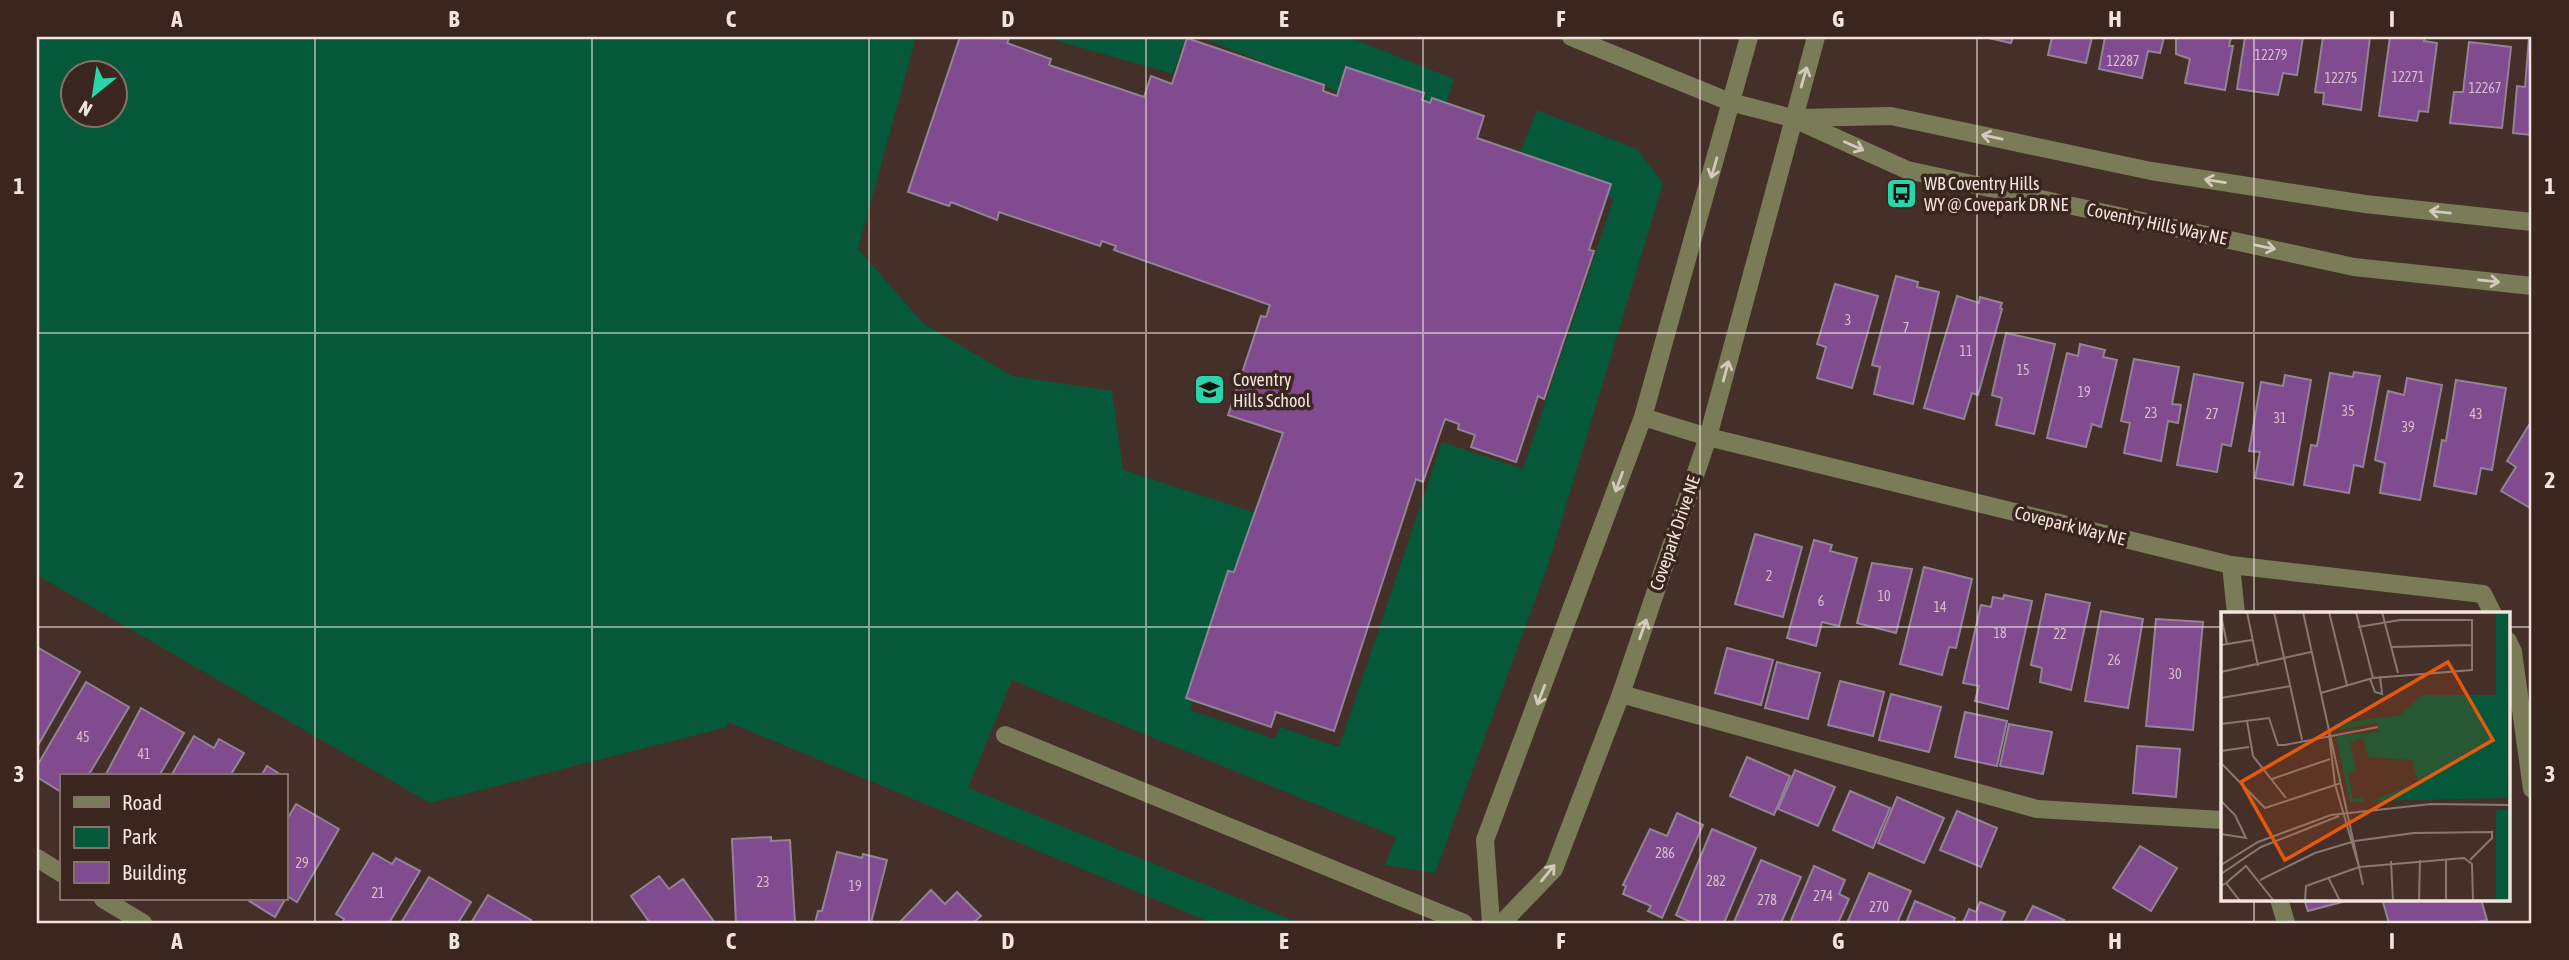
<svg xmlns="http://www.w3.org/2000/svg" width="2569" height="960" font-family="'Asap Condensed',sans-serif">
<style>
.green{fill:#05593a;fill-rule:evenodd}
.building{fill:#804b8f;stroke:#928396;stroke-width:2}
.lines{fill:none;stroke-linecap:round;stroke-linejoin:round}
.minor{stroke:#7a7c57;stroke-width:18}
.oneway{stroke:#d3cabc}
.grid{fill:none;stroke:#f1e4de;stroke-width:2;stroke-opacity:0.55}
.labels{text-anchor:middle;stroke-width:7;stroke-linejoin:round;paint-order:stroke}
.number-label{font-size:14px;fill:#d5beca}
.poi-label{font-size:18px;fill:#f1e4de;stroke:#3a261e;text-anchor:start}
.street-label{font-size:18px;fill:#f1e4de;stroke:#3a261e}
.inset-road{fill:none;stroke:#897871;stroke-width:2}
.view{fill:#e8590c;fill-opacity:0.15;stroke:#e8590c;stroke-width:3.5}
.inset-edge{fill:none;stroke:#f1e4de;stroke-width:3.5}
.neatline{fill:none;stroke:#f1e4de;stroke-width:2.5}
.grid-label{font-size:23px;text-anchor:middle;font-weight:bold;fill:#f1e4de}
</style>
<rect width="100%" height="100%" fill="#443028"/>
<!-- green -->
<g class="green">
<path d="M37,37H916L858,249L923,323L1012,376L1112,391L1123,470L1256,513L1190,710L1275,739L1280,727L1339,747L1442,442L1523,469L1614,198L1516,163L1537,110L1637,149L1663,183L1548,565L1435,873L1385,865L1396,837L1012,680L968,788L1299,923H1212L728,722L727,727L430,803L37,575ZM74,74H116V116H74Z"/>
<polygon points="1044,37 1186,37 1173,74"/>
<polygon points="1200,37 1348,37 1454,79 1444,109 1339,92"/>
</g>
<!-- building -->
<g class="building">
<polygon points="960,37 1009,39 1007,43 1051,59 1049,65 1144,97 1151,76 1172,84 1187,38 1324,85 1323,91 1337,96 1346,67 1424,93 1422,100 1430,103 1432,98 1484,116 1477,138 1611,184 1589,250 1594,251 1544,399 1538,396 1516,462 1471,447 1475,435 1458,429 1459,424 1445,419 1423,482 1416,479 1334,731 1276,712 1271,727 1186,698 1228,571 1234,572 1283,433 1228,415 1261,316 1266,317 1270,305 1114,250 1116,246 1102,241 1100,246 999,212 997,220 951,202 949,206 908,192"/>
<polygon points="1984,37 2013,37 2011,43"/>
<polygon points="2052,37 2092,37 2086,63 2048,55"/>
<polygon points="2105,37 2164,37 2160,53 2148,51 2142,78 2099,69"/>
<polygon points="2176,37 2231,37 2229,46 2233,46 2225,90 2185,83 2190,59 2176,54"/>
<polygon points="2245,37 2303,37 2297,75 2283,73 2278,95 2237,89"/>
<polygon points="2323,37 2370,37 2361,110 2323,104 2324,93 2315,92"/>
<polygon points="2390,37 2425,37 2424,41 2437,43 2428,112 2419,111 2417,121 2379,116"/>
<polygon points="2529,37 2532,37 2532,135 2513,133 2517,86 2525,87"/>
<polygon points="2469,42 2511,47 2502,128 2450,123 2454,92 2463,92"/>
<polygon points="1896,276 1918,282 1917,287 1939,292 1913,404 1874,394 1880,367 1872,365"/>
<polygon points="1835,284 1878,296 1852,388 1817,378 1826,347 1817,344"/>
<polygon points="1957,296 1979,303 1980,297 2002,303 2000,308 2002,309 1978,395 1972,393 1964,419 1924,408"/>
<polygon points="2006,333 2055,344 2034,434 1996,425 2002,398 1992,395"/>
<polygon points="2080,344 2105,350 2103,357 2117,360 2101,427 2092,424 2086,447 2047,438 2067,353 2078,356"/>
<polygon points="2134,359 2179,367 2172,404 2181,405 2178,423 2168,421 2161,461 2124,453 2130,423 2121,421"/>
<polygon points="2354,372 2380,376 2363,467 2354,465 2349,493 2304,485 2311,445 2317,446 2330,373 2353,377"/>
<polygon points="2194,374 2243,383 2231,446 2222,444 2217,472 2177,465"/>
<polygon points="2285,375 2311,380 2293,485 2255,478 2260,452 2249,451 2261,382 2283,386"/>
<polygon points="2407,378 2442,385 2420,500 2380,493 2385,463 2375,460 2388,391 2404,395"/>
<polygon points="2456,380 2506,388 2492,470 2481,468 2476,494 2434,486 2442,440 2446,441"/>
<polygon points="2532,420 2532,509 2501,491 2516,467 2507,461"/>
<polygon points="1755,534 1802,547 1783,617 1735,604"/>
<polygon points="1814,540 1832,545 1830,551 1857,558 1839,626 1822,622 1816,646 1787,638"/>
<polygon points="1872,563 1912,569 1896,633 1857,623"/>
<polygon points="1924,567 1972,579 1956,648 1949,647 1942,675 1900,664"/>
<polygon points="2046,594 2090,603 2071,690 2040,682 2042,668 2031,665"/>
<polygon points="2004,595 2032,601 2008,709 1975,701 1979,686 1963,683 1981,605 1991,607 1993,597 2003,599"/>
<polygon points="2101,611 2143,619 2128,708 2085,701"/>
<polygon points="2156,619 2203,622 2193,730 2146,726"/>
<polygon points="37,647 80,672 37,747"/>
<polygon points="1727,648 1773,660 1761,705 1715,693"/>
<polygon points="1777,662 1820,673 1808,719 1765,708"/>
<polygon points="1840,681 1884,692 1873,736 1828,725"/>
<polygon points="86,682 129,707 88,776 61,776 61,792 37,777 37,766"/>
<polygon points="1891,694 1941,707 1929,752 1879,740"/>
<polygon points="141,708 184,733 159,776 105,776"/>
<polygon points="1965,712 2007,721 1997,766 1955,757"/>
<polygon points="2009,724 2052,732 2043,774 2000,766"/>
<polygon points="194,736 214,748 219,739 244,753 230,776 171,776"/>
<polygon points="2137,746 2180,749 2176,797 2133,793"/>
<polygon points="1747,757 1790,776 1774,815 1730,796"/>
<polygon points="267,766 283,776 261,776"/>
<polygon points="1795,770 1835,787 1818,826 1778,809"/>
<polygon points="1850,791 1890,808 1873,848 1833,830"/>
<polygon points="1897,797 1944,818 1924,863 1878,843"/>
<polygon points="296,804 339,829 297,902 287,896 275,917 246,899 285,899 285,823"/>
<polygon points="1957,811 1997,828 1981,867 1940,850"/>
<polygon points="1677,813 1703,825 1662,918 1648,911 1651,906 1623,894 1626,886 1623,885 1650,829 1667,836"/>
<polygon points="1712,829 1756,848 1724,923 1692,923 1676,915"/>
<polygon points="771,837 771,841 790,840 795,923 736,923 732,839"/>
<polygon points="2140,846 2177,868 2151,911 2113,888"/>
<polygon points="837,852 862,858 863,854 887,860 871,923 815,923 818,911 822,911"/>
<polygon points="373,853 392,864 396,858 420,871 389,923 342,923 344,919 336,914"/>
<polygon points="1761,860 1801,877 1781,923 1737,923 1734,922"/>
<polygon points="1814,866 1845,880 1839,894 1849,899 1838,923 1790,923"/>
<polygon points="1869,873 1911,891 1897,923 1847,923"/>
<polygon points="659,876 669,889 683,879 715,923 650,923 631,896"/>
<polygon points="429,877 471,902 458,923 401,923"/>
<polygon points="931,890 945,904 957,892 981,916 973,923 899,923"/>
<polygon points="488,895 531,920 530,923 471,923"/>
<polygon points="2304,899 2350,899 2350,900 2308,911"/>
<polygon points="2382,899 2481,899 2487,920 2473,923 2389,923"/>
<polygon points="1915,901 1955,918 1953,923 1906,923"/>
<polygon points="1980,902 2005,912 2000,923 1963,923 1969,909 1976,912"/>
<polygon points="2033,906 2064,920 2062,923 2024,923"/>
</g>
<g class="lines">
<!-- minor -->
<g class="minor">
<polyline points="1571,37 1730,102 1792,118 1907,170 2354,267 2532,286"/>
<polyline points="1799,118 1891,116 2151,171 2365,204 2532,222"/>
<polyline points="1643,417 1708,437 2231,565 2483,594 2493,614"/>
<polyline points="2231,565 2236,614"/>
<polyline points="2508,641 2513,652 2532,789"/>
<polyline points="1621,694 2037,809 2222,820"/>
<polyline points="1005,735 1464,923"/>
<polyline points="37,858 61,873"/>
<polyline points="103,899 143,923"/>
<polyline points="2279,899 2286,923"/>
<polyline points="1491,923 1485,840 1643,417 1749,37"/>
<polyline points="1502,923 1554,869 1621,694 1708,437 1816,37"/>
</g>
</g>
<!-- one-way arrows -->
<defs><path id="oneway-shaft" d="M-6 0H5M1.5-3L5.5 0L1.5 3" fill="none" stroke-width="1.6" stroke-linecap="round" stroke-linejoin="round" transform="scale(1.75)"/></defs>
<g class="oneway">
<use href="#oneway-shaft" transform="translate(1804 77) rotate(-74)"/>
<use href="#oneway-shaft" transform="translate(1992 137) rotate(-168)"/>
<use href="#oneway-shaft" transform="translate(1854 146) rotate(24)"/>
<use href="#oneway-shaft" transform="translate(1714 168) rotate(106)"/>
<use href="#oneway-shaft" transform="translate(2215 181) rotate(-171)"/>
<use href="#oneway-shaft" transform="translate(2440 212) rotate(-174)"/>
<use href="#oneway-shaft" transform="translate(2265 247) rotate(12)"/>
<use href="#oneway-shaft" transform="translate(2489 281) rotate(6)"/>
<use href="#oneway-shaft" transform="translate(1726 371) rotate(-75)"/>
<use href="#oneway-shaft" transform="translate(1619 482) rotate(110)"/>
<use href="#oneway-shaft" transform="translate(1643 629) rotate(-71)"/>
<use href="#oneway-shaft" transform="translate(1541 695) rotate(111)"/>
<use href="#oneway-shaft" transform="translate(1548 873) rotate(-51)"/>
</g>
<!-- grid -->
<path class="grid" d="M315,37V923M592,37V923M869,37V923M1146,37V923M1423,37V923M1700,37V923M1977,37V923M2254,37V614M37,333H2532M37,627H2222M2508,627H2532M2254,899V923"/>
<!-- icons -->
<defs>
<symbol id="bus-square" viewBox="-11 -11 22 22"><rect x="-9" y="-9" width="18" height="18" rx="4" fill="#2ad5ac" stroke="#3a261e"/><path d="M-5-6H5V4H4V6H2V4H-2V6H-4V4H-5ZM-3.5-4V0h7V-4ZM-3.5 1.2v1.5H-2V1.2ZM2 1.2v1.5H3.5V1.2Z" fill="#111"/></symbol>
<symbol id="school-square" viewBox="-11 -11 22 22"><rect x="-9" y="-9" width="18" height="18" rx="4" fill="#2ad5ac" stroke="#3a261e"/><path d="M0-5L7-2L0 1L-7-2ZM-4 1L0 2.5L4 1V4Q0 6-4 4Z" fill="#111"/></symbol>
</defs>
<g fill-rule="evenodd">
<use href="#bus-square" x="1884" y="176" width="35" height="35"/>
<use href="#school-square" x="1192" y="372" width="35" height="35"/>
</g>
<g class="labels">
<!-- number labels -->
<g class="number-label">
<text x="2271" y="60">12279</text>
<text x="2123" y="66">12287</text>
<text x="2408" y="82">12271</text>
<text x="2341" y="83">12275</text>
<text x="2485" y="93">12267</text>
<text x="1848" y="325">3</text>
<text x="1906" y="333">7</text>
<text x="1966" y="356">11</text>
<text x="2023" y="375">15</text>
<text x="2084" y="397">19</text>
<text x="2348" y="416">35</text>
<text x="2151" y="418">23</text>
<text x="2212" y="419">27</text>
<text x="2476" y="419">43</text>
<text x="2280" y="423">31</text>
<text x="2408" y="432">39</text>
<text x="1769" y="581">2</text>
<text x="1884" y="601">10</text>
<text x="1821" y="606">6</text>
<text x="1940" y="612">14</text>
<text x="2000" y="638">18</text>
<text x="2060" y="639">22</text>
<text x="2114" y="665">26</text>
<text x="2175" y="679">30</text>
<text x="83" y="742">45</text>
<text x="144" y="759">41</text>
<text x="1665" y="858">286</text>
<text x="302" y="868">29</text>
<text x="1716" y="886">282</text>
<text x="763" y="887">23</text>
<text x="855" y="891">19</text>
<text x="378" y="898">21</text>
<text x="1823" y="901">274</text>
<text x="1767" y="905">278</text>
<text x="1879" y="912">270</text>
</g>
<!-- poi labels -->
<g class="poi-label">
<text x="1924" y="190">WB Coventry Hills<tspan x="1924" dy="21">WY @ Covepark DR NE</tspan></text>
<text x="1233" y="386">Coventry<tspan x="1233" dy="21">Hills School</tspan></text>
</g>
<!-- street labels -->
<g class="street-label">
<text transform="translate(2157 224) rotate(12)" y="6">Coventry Hills Way NE</text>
<text transform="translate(2070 526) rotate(14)" y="6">Covepark Way NE</text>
<text transform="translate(1675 533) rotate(-71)" y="6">Covepark Drive NE</text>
</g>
</g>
<!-- overview -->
<g transform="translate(2221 612)">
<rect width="289" height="289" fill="#443028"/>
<path d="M275,0H287L286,186L151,189L197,170L191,148L147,145L142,126L129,130L135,159L127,161L132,187L142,185L143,190H129L115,124L158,120L157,110L119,118L113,112L179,103L200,83H275ZM289,197V289H275V198Z" fill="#05593a"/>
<path class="inset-road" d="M26,0L37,54M53,0L81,128M82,0L142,273M108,0L126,73M161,0L177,61M0,3L6,32M137,15L179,8H251V58L152,66M0,33L31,28M170,35L251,33M0,60L90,40M149,67L154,80L161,82L159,64M100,81L152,66L135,0M0,86L70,74M26,109L32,144L65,186M0,112L48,106L57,133H64L157,115M108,122L114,172L138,255M0,139L28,135M0,151L44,196L120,171M51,167L109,147M0,189L14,203L25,226L0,222M170,249L172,289M0,253L37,230L110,203L210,192L289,193M0,262L40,235L118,204M107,265L119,289M39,268L94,241L134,229L193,221L271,220V226L249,248M5,271L25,254L53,289M0,274L5,271L19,289M84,289L85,274L138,255L243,246L251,252L252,289M198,289L199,248M225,289V247"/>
<path class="view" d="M227,50L272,128L64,248L20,170Z"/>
<rect width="289" height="289" class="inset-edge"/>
</g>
<!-- border -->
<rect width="2569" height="960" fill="none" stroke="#3a261e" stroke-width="77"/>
<!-- legend -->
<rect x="60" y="774" width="228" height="126" fill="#3a261e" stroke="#83726b" stroke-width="2"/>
<rect x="74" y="797" width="35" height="10" fill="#7a7c57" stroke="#83726b" stroke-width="2"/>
<text x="122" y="810" font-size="21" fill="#f1e4de">Road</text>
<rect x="74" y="827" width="35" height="21" fill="#05593a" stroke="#83726b" stroke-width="2"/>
<text x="122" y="844" font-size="21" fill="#f1e4de">Park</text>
<rect x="74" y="862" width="35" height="21" fill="#804b8f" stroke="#83726b" stroke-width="2"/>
<text x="122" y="880" font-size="21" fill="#f1e4de">Building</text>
<!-- north arrow -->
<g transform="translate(94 94) rotate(210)"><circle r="33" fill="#3a261e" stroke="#83726b" stroke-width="2"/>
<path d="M0-5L12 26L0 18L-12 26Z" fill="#2ad5ac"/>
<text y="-10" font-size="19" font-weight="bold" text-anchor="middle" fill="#f1e4de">N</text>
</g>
<rect x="38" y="38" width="2492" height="884" class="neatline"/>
<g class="grid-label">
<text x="177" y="27">A</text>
<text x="454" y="27">B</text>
<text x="731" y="27">C</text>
<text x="1008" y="27">D</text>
<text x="1284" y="27">E</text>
<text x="1561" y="27">F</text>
<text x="1838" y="27">G</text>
<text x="2115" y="27">H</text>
<text x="2392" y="27">I</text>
<text x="19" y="194">1</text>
<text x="2550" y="194">1</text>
<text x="19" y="488">2</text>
<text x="2550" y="488">2</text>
<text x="19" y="782">3</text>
<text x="2550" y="782">3</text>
<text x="177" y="949">A</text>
<text x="454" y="949">B</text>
<text x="731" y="949">C</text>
<text x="1008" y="949">D</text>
<text x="1284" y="949">E</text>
<text x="1561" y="949">F</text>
<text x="1838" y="949">G</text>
<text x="2115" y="949">H</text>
<text x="2392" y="949">I</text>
</g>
</svg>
